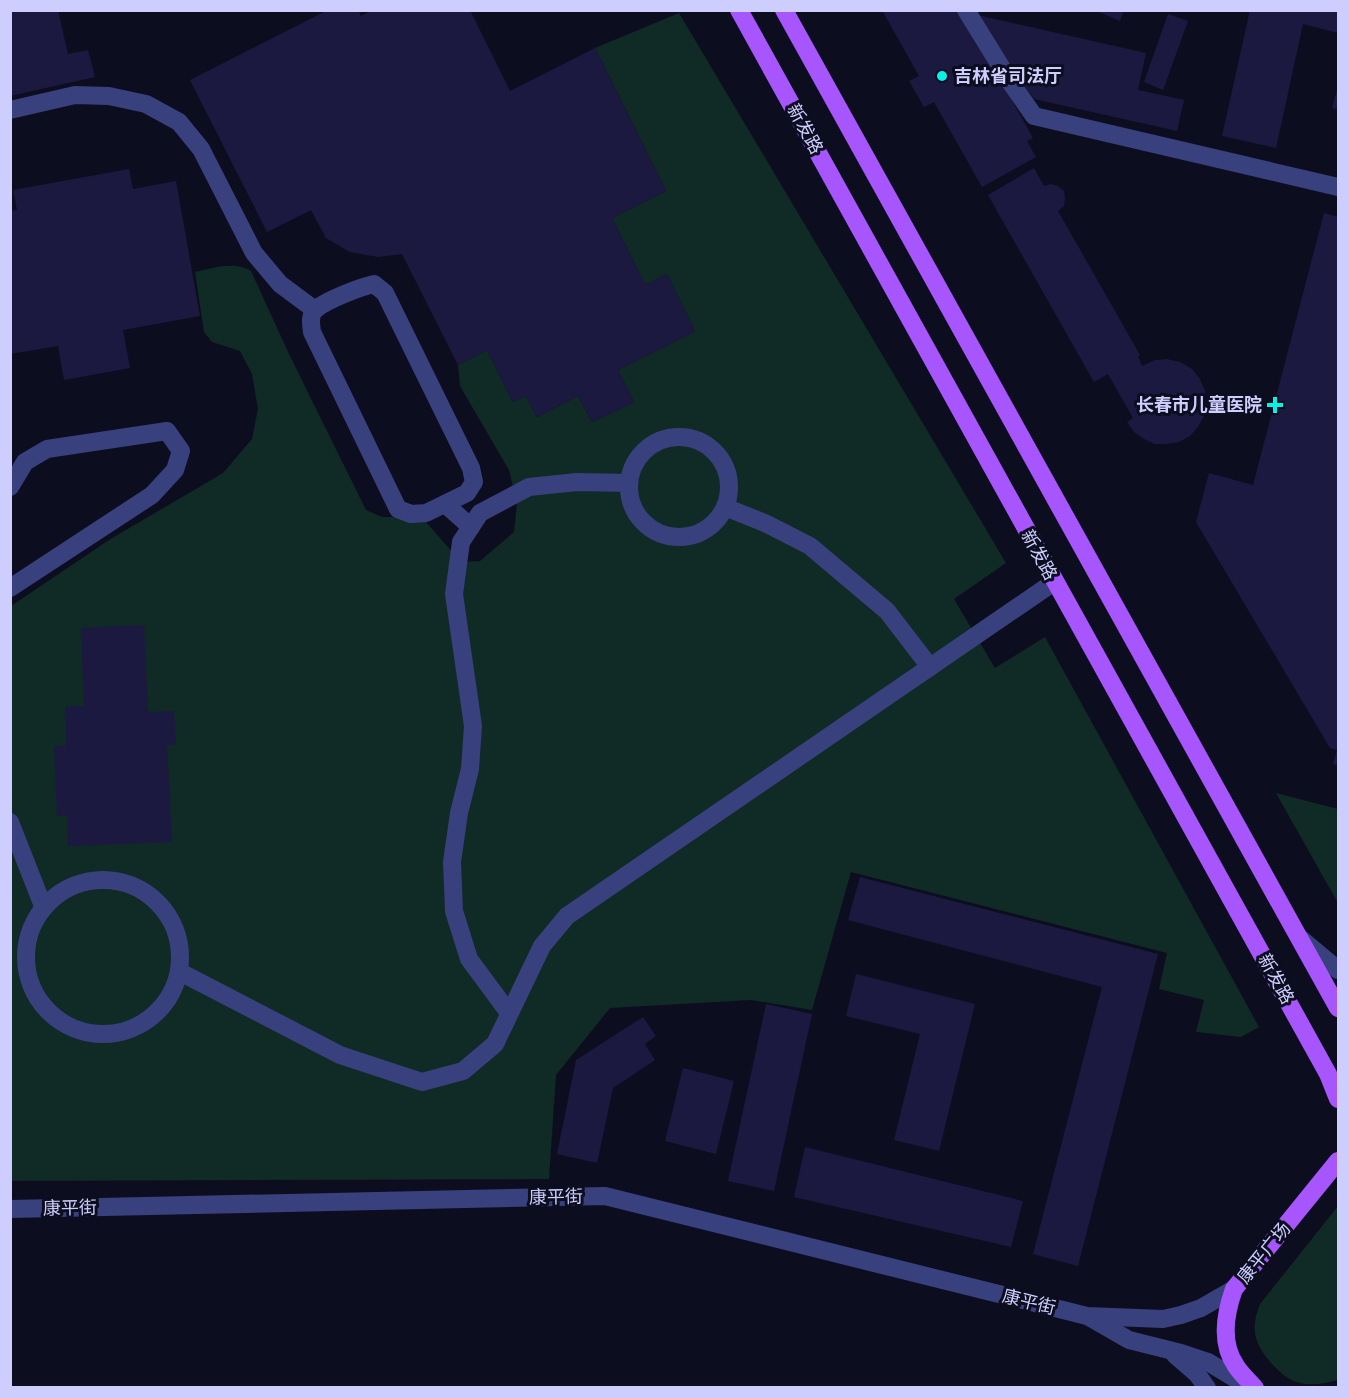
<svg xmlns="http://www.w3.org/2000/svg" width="1349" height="1398" font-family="'DM Sans','Noto Sans SC',sans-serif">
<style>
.green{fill:#102a25}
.building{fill:#1c1940}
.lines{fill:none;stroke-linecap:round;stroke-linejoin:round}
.minor{stroke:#39407e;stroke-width:18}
.major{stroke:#a656fc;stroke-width:18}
.poi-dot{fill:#04f2e7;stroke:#0d0d20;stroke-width:2}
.labels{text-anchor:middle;stroke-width:6;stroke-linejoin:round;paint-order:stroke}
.poi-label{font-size:18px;font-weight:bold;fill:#cdcefe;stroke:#0d0d20;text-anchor:start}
.street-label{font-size:18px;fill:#cdcefe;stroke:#0d0d20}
</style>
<rect width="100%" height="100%" fill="#0d0d20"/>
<!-- green -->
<g class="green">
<path d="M679,13L1006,563L954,599L995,668L1045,637L1259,1027L1241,1037L1196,1032L1204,1000L1159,989L1167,953L851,872L812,1010L751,1000L610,1008L556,1075L549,1179L11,1181V606L109,540L223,473L252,439L258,409L252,374L240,351L212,342L204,332L195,272C214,268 234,261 251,271L290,356L366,510L382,517H408L426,522L461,562L480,561L514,532L517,503L509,470L460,386L458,365L487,350L513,402L526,396L537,417L578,396L592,422L634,402L618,370L695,331L667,274L645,285L612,218L666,191L595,48Z"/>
<polygon points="1276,793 1338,809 1338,903"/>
<path d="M1338,1206V1380C1325,1383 1310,1387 1297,1382C1286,1379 1279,1371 1271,1363C1254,1343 1250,1329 1260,1304Z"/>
</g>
<!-- building -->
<g class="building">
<polygon points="10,10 58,10 68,54 88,50 95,77 10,96"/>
<polygon points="328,10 358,10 361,16 373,10 470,10 510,91 595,48 666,191 612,218 645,285 667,274 695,331 618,370 634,402 592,422 578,396 537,417 526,396 513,402 487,350 458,365 402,254 378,257 350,252 326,238 311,210 267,232 190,80"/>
<polygon points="882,10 961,10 1033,138 1027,141 1036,157 982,187 934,102 924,107 909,81 919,76"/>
<polygon points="1094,10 1124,10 1120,21"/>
<polygon points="1250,10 1338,10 1338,33 1303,24 1276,148 1222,136"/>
<polygon points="973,14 1146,53 1138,90 1184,100 1177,131 1034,99"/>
<polygon points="1168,14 1188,21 1163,90 1144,82"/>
<polygon points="1338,86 1338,109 1332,108"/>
<polygon points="1034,168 1044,186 1051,184 1058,186 1064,191 1065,198 1064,206 1058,211 1140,355 1138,357 1142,366 1155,360 1167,359 1180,362 1192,369 1200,379 1205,391 1207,404 1204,416 1198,427 1190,436 1179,442 1167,444 1155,444 1144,439 1134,432 1127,422 1133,418 1108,374 1094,382 988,195"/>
<polygon points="129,169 133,189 176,181 200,316 123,330 130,368 64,380 58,346 10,354 10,211 17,210 13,190"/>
<polygon points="1324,213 1338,217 1338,765 1333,764 1337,750 1330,748 1196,522 1209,473 1253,485"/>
<polygon points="144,625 148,712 174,711 176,745 167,745 172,842 68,846 67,815 57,816 54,746 66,746 65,707 84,706 81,628"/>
<polygon points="860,877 1158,954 1078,1266 1033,1254 1102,987 848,920"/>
<polygon points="856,974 975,1004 939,1151 894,1140 920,1034 846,1016"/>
<polygon points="766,1004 812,1014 774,1191 728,1181"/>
<polygon points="643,1017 656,1036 645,1044 655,1060 613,1088 597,1163 557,1154 576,1060"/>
<polygon points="683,1068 734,1081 716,1154 665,1141"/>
<polygon points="805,1147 1023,1201 1011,1247 794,1197"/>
</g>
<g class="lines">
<!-- minor -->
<g class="minor">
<polyline points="966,10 1011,83 1034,116 1338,187"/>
<polyline points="10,110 75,95 109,96 146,104 179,122 201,149 254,253 280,284 315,310"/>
<path d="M374,284L385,293L471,468L474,482L467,493L426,513L411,514L398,509L312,332C311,324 309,315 316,309C327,300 360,287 374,284Z"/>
<circle cx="679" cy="487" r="50"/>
<polyline points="10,487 25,462 47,449 167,431 181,451 175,470 152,495 10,588"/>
<polyline points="445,504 471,527"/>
<polyline points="725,507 767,524 810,546 887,611 930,667"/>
<polyline points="10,822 43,906"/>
<circle cx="103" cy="957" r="77"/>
<polyline points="1301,939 1338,970"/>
<polyline points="180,972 340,1055 422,1082 463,1071 495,1044 542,946 567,916 1054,582"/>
<polyline points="509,1013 469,959 454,911 452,862 459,813 470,769 473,726 454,594 461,542 480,513 529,487 577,482 629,483"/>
<polyline points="10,1209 605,1196 1087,1316 1163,1319 1181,1315 1201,1308 1234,1289"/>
<polyline points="1089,1317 1129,1340 1181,1353 1208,1362 1251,1388"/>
<polyline points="1175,1355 1197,1374 1207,1388"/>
</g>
<!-- major -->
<g class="major">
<polyline points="739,10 1328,1074 1338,1099"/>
<polyline points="784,10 1338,1008"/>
<path d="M1255,1388C1249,1381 1241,1374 1236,1366C1220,1343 1225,1314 1234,1289L1338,1161"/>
</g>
</g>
<!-- markers -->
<g class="poi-dot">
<circle cx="942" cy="76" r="6"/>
<path d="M1272 396h6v6h6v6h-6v6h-6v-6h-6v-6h6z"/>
</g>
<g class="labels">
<!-- poi labels -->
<g class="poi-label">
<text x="954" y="82">吉林省司法厅</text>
<text x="1262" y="411" text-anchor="end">长春市儿童医院</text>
</g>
<!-- street labels -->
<g class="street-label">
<text transform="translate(805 129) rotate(61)" y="6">新发路</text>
<text transform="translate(1039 555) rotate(61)" y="6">新发路</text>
<text transform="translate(1276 979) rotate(61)" y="6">新发路</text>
<text transform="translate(556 1197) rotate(-1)" y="6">康平街</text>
<text transform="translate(70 1208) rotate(-1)" y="6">康平街</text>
<text transform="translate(1264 1253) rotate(-51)" y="6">康平广场</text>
<text transform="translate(1029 1302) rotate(14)" y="6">康平街</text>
</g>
</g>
<!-- border -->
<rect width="1349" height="1398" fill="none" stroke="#cdcefe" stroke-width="24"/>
</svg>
